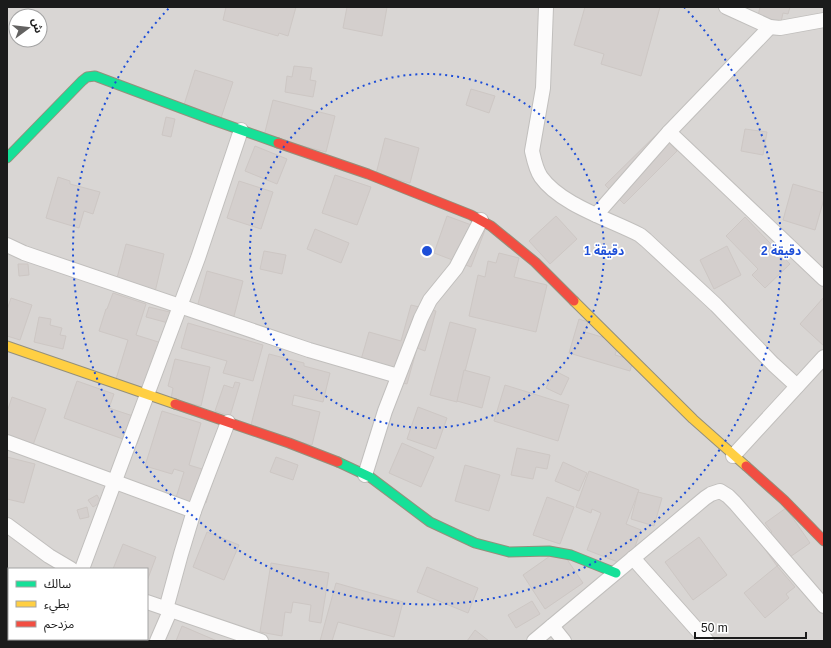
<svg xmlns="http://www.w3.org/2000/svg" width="831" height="648" font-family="Helvetica,'Noto Sans Arabic',sans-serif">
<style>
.residential{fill:#d9d6d4;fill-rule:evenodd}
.building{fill:#d4cfcd;stroke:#cdc7c4}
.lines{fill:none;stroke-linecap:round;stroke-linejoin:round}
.street-casing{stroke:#c1bfbd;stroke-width:16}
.fast-casing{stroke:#94907b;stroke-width:11}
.slow-casing{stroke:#94907b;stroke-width:11}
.jam-casing{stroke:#94907b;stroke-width:11}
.street{stroke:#fcfbfb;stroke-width:14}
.fast{stroke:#16e098;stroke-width:9}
.slow{stroke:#ffcf43;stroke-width:9}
.jam{stroke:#f24e42;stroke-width:9}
.ring{fill:none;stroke:#1d4ed8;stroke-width:2;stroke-dasharray:2 4}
.centre{fill:#1d4ed8;stroke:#fff;stroke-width:2}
.ring-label{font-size:12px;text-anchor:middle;font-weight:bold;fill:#1d4ed8;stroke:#fff;stroke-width:3.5;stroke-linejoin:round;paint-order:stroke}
</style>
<rect width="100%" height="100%" fill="#eae6e2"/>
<!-- residential -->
<path class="residential" d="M7,7H824V641H7ZM16,16H40V40H16ZM9,569H147V639H9Z"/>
<!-- building -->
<g class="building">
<polygon points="226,7 296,7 288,36 279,33 278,36 223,20"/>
<polygon points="347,7 387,7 382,36 343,28"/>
<polygon points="585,7 660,7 641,76 601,64 604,54 574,45"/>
<polygon points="760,7 790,7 788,14 783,13 781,22 758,16"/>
<polygon points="294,66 312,68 310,80 316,81 313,97 285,92 287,76 292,77"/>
<polygon points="195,70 233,82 221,118 184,105"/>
<polygon points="471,89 495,96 489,113 466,105"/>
<polygon points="273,100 335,116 326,152 264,136"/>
<polygon points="166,117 175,119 171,137 162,135"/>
<polygon points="745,129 767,132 763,155 741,151"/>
<polygon points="659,132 677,151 624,204 605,185"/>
<polygon points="385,138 419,148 410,183 376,174"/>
<polygon points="255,146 287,159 277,184 245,171"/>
<polygon points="335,175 371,187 357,225 322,213"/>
<polygon points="58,177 70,181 70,184 100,192 93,214 84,211 79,228 46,218"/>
<polygon points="239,181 273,192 261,229 227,218"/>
<polygon points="793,184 824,193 824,199 815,230 783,220"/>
<polygon points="447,216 485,230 471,267 434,253"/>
<polygon points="556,216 577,239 550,264 529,241"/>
<polygon points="745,217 790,264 765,288 752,275 758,269 726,236"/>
<polygon points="315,229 349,243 341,263 307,249"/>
<polygon points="126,244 164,254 155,292 116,282"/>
<polygon points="727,246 741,275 714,289 700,260"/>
<polygon points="264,251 286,255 282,274 260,269"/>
<polygon points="499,253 519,258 514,277 547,285 536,332 469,316 478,275 485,277 488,261 496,263"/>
<polygon points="18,264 28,264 29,275 19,276"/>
<polygon points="207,271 243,281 233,320 196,311"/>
<polygon points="113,293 146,304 136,335 168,345 154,391 116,379 128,340 99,331 106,309 107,309"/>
<polygon points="824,297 824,346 800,324"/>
<polygon points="11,298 32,305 20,340 7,336 7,310"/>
<polygon points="411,305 436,311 425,351 417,348 407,384 358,370 369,332 401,341"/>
<polygon points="149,307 174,313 172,324 146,317"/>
<polygon points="39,317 51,319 50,325 62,328 60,335 66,336 63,349 34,342"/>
<polygon points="579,319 588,322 585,332 619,342 615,355 633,360 630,371 569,353"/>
<polygon points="450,322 476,329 457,402 430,395"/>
<polygon points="188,323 263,345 253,381 223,373 227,361 181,348"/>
<polygon points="269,354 304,363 304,366 330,373 323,402 294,395 292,405 320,412 312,445 250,429"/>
<polygon points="175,359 210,367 201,406 171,399 173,388 168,386"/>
<polygon points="464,370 490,377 482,408 457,401"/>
<polygon points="555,371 569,378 561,395 546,388"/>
<polygon points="77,381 114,394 109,408 145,420 137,444 64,418"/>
<polygon points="235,382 240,383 230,416 215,411 224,385 233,388"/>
<polygon points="505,385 569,405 558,441 494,421"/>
<polygon points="12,397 46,409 33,445 7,436 7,412"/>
<polygon points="418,407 447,418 436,449 407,439"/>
<polygon points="162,411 201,423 189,465 215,473 206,503 196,500 193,507 175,501 184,472 174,469 172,474 145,466"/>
<polygon points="402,443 434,457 421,487 389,473"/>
<polygon points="517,448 550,455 547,469 536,467 533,479 511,475"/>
<polygon points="7,457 35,464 24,503 7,499"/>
<polygon points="276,457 298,465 293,480 270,472"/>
<polygon points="563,462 587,473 579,491 555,481"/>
<polygon points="465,465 500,475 489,511 455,501"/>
<polygon points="589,471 639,490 626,524 641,530 628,566 587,550 601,513 592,509 591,513 576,507"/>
<polygon points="638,492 662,498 654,526 631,519"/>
<polygon points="97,495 101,502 93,507 88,500"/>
<polygon points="547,497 574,507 560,544 533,535"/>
<polygon points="87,507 89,517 80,519 77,510"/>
<polygon points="786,508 810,543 777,566 759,541 772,532 765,523"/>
<polygon points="207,532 239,545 224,580 193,567"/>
<polygon points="699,537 727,575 693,600 665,562"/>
<polygon points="123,544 156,557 147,581 147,569 113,569"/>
<polygon points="560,549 583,583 545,609 523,575"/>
<polygon points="271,563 329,573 321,623 309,621 311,605 293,602 291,613 285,612 282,636 260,632"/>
<polygon points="777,566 795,587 786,594 789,598 765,618 744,593"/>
<polygon points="427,567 478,588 468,613 417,592"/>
<polygon points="336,583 403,602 394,637 338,622 332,641 320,641"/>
<polygon points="9,591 9,609 7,609 7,597"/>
<polygon points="532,601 540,614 516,628 508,615"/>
<polygon points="182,626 217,641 176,641"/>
<polygon points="475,630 489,641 467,641"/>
<polygon points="112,639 131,639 130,641 119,641"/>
</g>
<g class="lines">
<defs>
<g id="street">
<path d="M546,7L543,88L532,151C534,160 536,170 541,177C561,205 609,219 640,235L646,240L716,305L773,364L797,386"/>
<polyline points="726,7 770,27 780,28 824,20"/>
<polyline points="669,132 824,279"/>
<polyline points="596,215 669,132 770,27"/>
<polyline points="7,245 24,253 309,350 398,376"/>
<polyline points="7,442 194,511"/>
<polyline points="733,456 824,357"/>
<polyline points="365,475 385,411 421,318 430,300 456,268 481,220"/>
<polyline points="7,525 49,556 71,569"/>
<polyline points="633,558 707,641"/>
<polyline points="82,569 198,258 241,130"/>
<polyline points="147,602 261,641"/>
<polyline points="166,609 181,554 194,511 228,422"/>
<polyline points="552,626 564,641"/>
<polyline points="53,641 54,639"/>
<polyline points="157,641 170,611"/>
<polyline points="534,641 705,498 711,494 720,491 728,496 735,503 824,606"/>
</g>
<g id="fast">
<polyline points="7,158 82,81 87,77 95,76 210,119 278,143"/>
<polyline points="338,462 370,477 430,522 475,543 509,552 549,551 571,555 616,573"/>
</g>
<g id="slow">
<polyline points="574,301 693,419 746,466"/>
<polyline points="7,346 175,404"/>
</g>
<g id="jam">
<polyline points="278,143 368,174 471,215 491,226 535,262 574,301"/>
<polyline points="175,404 289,443 338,462"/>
<polyline points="746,466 784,500 824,541"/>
</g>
</defs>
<!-- street casing -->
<use href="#street" class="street-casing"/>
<!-- fast casing -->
<use href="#fast" class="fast-casing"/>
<!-- slow casing -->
<use href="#slow" class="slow-casing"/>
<!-- jam casing -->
<use href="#jam" class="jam-casing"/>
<!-- street -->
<use href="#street" class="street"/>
<!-- fast -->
<use href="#fast" class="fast"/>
<!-- slow -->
<use href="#slow" class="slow"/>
<!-- jam -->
<use href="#jam" class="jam"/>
</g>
<!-- distance rings -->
<g class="ring">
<circle cx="427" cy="251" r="177"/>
<path d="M684 7A354 354 0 1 1 170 7"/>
</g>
<circle cx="427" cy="251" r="6" class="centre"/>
<g class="ring-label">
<text x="604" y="255">1 دقيقة</text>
<text x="781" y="255">2 دقيقة</text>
</g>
<!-- border -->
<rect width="831" height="648" fill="none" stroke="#1b1b1b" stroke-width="16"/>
<!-- legend -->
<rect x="8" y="568" width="140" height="72" fill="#ffffff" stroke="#a4a4a4"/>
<rect x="16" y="581" width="20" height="6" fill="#16e098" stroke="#a4a4a4"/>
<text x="44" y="588" font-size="12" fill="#1b1b1b">سالك</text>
<rect x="16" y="601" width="20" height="6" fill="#ffcf43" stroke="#a4a4a4"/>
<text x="44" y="608" font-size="12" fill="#1b1b1b">بطيء</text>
<rect x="16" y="621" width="20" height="6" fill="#f24e42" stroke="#a4a4a4"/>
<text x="44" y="628" font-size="12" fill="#1b1b1b">مزدحم</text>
<!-- north arrow -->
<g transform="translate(28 28) rotate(75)"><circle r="19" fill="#ffffff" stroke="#a4a4a4"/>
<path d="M0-3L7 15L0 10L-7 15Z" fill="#636261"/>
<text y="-6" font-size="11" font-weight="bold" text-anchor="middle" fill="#1b1b1b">ش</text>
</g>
<!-- scale -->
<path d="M695 632v6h111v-6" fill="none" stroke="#1b1b1b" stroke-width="2"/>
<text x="701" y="632" font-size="12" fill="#1b1b1b" stroke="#ffffff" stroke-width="3" paint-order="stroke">50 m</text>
</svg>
